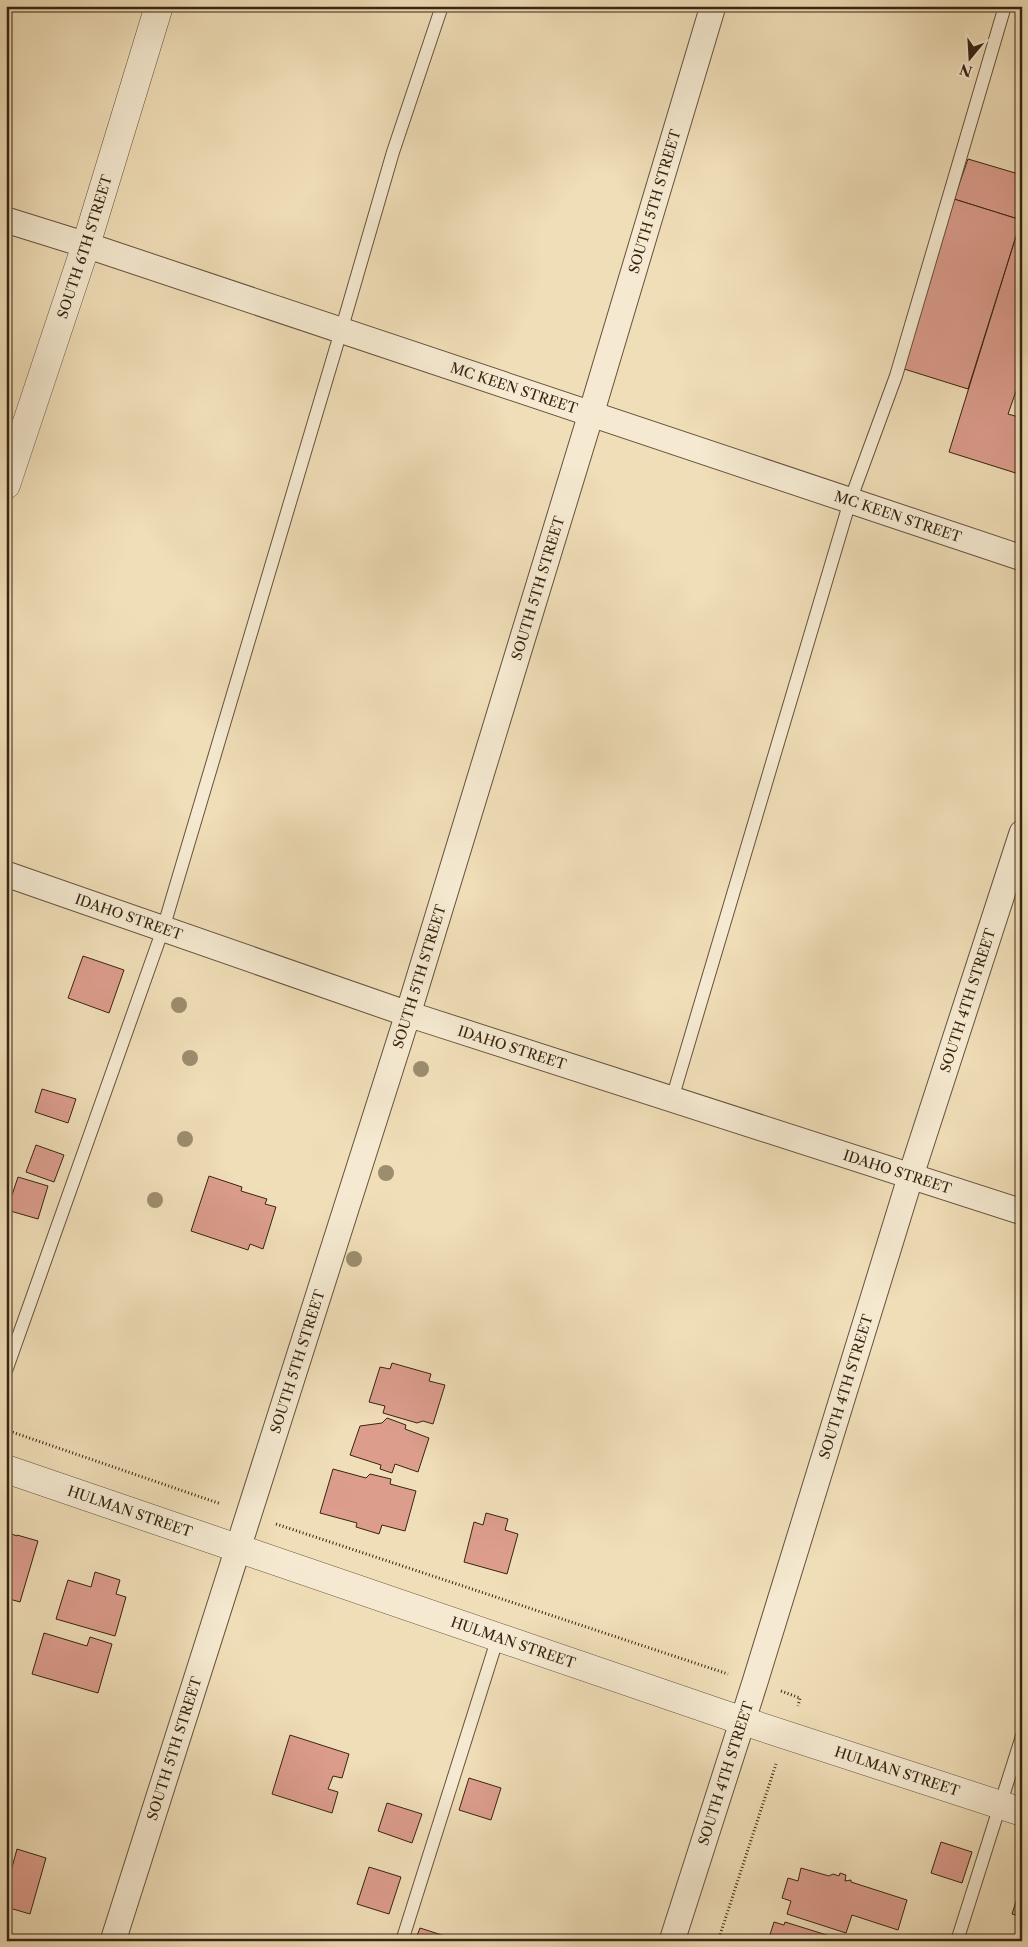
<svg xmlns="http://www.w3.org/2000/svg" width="1028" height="1947" font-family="'Libre Caslon Text',serif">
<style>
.building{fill:#dc9d8d;stroke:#372412}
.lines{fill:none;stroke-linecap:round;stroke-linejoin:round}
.service-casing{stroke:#65523c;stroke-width:14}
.minor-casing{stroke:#65523c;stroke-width:27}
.tertiary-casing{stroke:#65523c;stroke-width:29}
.path{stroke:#372412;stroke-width:3;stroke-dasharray:1 2.5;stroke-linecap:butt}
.service{stroke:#f5ead1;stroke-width:12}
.minor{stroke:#f5ead1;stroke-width:25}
.tertiary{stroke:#f5ead1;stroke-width:28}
.tree{fill:#9c8d6e}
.labels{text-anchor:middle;stroke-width:4;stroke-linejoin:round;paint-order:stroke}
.street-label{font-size:14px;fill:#372412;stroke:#f5ead1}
</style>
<rect width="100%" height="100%" fill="#f0deb8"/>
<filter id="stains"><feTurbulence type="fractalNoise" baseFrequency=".004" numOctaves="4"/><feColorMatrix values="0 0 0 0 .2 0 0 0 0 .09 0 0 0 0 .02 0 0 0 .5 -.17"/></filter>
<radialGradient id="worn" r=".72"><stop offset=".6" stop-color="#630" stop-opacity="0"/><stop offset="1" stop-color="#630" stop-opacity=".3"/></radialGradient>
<!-- building -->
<g class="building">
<polygon points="968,159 1022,175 1022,374 1008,414 1022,418 1022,475 949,452 1021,220 954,199"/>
<polygon points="954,199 1021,220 968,389 901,368"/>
<polygon points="83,956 124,970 109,1013 68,998"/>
<polygon points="42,1089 76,1099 68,1123 35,1112"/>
<polygon points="36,1145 64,1155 54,1182 26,1172"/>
<polygon points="209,1176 242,1187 241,1191 267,1199 265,1204 276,1207 263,1249 250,1244 248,1250 191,1231"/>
<polygon points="18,1177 48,1186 38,1219 7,1210"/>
<polygon points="392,1363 431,1374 429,1381 445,1385 433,1424 423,1421 417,1423 383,1413 385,1406 369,1402 380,1367 390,1369"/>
<polygon points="387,1418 406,1425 405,1429 429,1438 418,1472 395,1464 392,1473 380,1469 381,1465 350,1455 360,1426 382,1423"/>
<polygon points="333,1469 366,1478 370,1474 391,1479 390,1484 416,1491 405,1531 382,1525 379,1534 356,1527 357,1523 320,1513"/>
<polygon points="486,1513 508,1519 505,1530 518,1534 507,1574 464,1562 474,1522 483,1525"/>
<polygon points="6,1532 17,1536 17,1535 38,1541 20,1602 6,1598"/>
<polygon points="95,1572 120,1580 116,1594 126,1597 115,1636 56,1619 68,1580 91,1587"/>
<polygon points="44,1633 87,1646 90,1637 112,1644 98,1693 32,1674"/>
<polygon points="290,1735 349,1754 342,1778 333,1776 328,1789 338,1792 332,1813 272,1794"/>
<polygon points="469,1778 501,1788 491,1820 459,1810"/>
<polygon points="387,1803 422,1814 412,1843 378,1831"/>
<polygon points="941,1842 972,1852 962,1883 931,1873"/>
<polygon points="17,1849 46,1858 30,1914 6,1907 6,1881 8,1882"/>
<polygon points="369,1867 401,1877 389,1914 357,1904"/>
<polygon points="801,1868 829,1876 833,1874 839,1876 840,1873 846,1875 845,1881 851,1880 851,1882 907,1900 898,1930 852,1915 846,1933 787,1914 791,1901 782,1898 788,1878 798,1881"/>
<polygon points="1022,1883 1022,1917 1012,1914"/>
<polygon points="774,1922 784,1925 785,1922 830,1936 830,1939 835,1941 768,1941"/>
<polygon points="420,1928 448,1937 446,1941 415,1941"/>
</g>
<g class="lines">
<defs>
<g id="service">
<polyline points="672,1099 850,501 896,376 1005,6"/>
<polyline points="6,1371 163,929 341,331 393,152 442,6"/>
<polyline points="402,1941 498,1637"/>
<polyline points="957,1941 1022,1736"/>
</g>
<g id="minor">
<path id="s1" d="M6,220L86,245L1022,558"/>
<path id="s2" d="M6,874L408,1014L1022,1212"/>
<path id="s3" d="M113,1941L408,1014L591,414L713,6"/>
<path id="s4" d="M672,1941L755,1682L911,1175L1022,833"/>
</g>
<g id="tertiary">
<path id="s5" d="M6,485L86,245L159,6"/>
<path id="s6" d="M6,1469L743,1721L1022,1812"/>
</g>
</defs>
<!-- service casing -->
<use href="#service" class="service-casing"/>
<!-- minor casing -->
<use href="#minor" class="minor-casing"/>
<!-- tertiary casing -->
<use href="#tertiary" class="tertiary-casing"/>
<!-- path -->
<g class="path">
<polyline points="6,1430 221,1504"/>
<polyline points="276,1524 728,1674"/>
<polyline points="781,1691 800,1698 798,1706"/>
<polyline points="718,1941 776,1764"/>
</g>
<!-- service -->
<use href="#service" class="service"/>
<!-- minor -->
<use href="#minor" class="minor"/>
<!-- tertiary -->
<use href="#tertiary" class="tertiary"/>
</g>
<!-- trees -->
<g class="tree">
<circle cx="179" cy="1005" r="8"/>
<circle cx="190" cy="1058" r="8"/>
<circle cx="421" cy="1069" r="8"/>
<circle cx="185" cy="1139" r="8"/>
<circle cx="386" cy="1173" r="8"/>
<circle cx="155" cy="1200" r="8"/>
<circle cx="354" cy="1259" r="8"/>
</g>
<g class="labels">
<!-- street labels -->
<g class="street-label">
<text dy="5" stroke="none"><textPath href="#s3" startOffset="1822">SOUTH 5TH STREET</textPath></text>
<text dy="5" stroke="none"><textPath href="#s5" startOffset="251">SOUTH 6TH STREET</textPath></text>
<text dy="5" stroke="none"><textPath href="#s1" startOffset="535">MC KEEN STREET</textPath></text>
<text dy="5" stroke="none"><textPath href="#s1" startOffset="940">MC KEEN STREET</textPath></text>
<text dy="5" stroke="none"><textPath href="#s3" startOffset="1418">SOUTH 5TH STREET</textPath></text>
<text dy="5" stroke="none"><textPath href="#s2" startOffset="130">IDAHO STREET</textPath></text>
<text dy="5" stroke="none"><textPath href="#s3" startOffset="1012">SOUTH 5TH STREET</textPath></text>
<text dy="5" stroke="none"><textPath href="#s4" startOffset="986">SOUTH 4TH STREET</textPath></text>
<text dy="5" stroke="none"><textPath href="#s2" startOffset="535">IDAHO STREET</textPath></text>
<text dy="5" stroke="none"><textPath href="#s2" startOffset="940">IDAHO STREET</textPath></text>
<text dy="5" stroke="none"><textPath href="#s3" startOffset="608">SOUTH 5TH STREET</textPath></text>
<text dy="5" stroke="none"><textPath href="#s4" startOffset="581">SOUTH 4TH STREET</textPath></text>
<text dy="5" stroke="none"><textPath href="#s6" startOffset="131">HULMAN STREET</textPath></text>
<text dy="5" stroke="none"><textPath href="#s6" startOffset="536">HULMAN STREET</textPath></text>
<text dy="5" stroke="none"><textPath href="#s3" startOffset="202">SOUTH 5TH STREET</textPath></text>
<text dy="5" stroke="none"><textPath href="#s6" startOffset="941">HULMAN STREET</textPath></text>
<text dy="5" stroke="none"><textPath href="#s4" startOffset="176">SOUTH 4TH STREET</textPath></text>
</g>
</g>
<!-- margin -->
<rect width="1028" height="1947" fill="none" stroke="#f0deb8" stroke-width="25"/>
<rect x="8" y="8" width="1013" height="1932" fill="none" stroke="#372412" stroke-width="2.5"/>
<rect x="12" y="12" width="1003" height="1922" fill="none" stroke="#372412"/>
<!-- north arrow -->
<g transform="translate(970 58) rotate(198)" stroke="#f5ead1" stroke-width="4" paint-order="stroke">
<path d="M0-4L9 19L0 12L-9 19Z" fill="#372412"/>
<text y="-8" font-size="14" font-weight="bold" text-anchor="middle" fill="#372412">N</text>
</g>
<rect width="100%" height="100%" filter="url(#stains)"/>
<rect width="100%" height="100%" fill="url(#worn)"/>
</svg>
